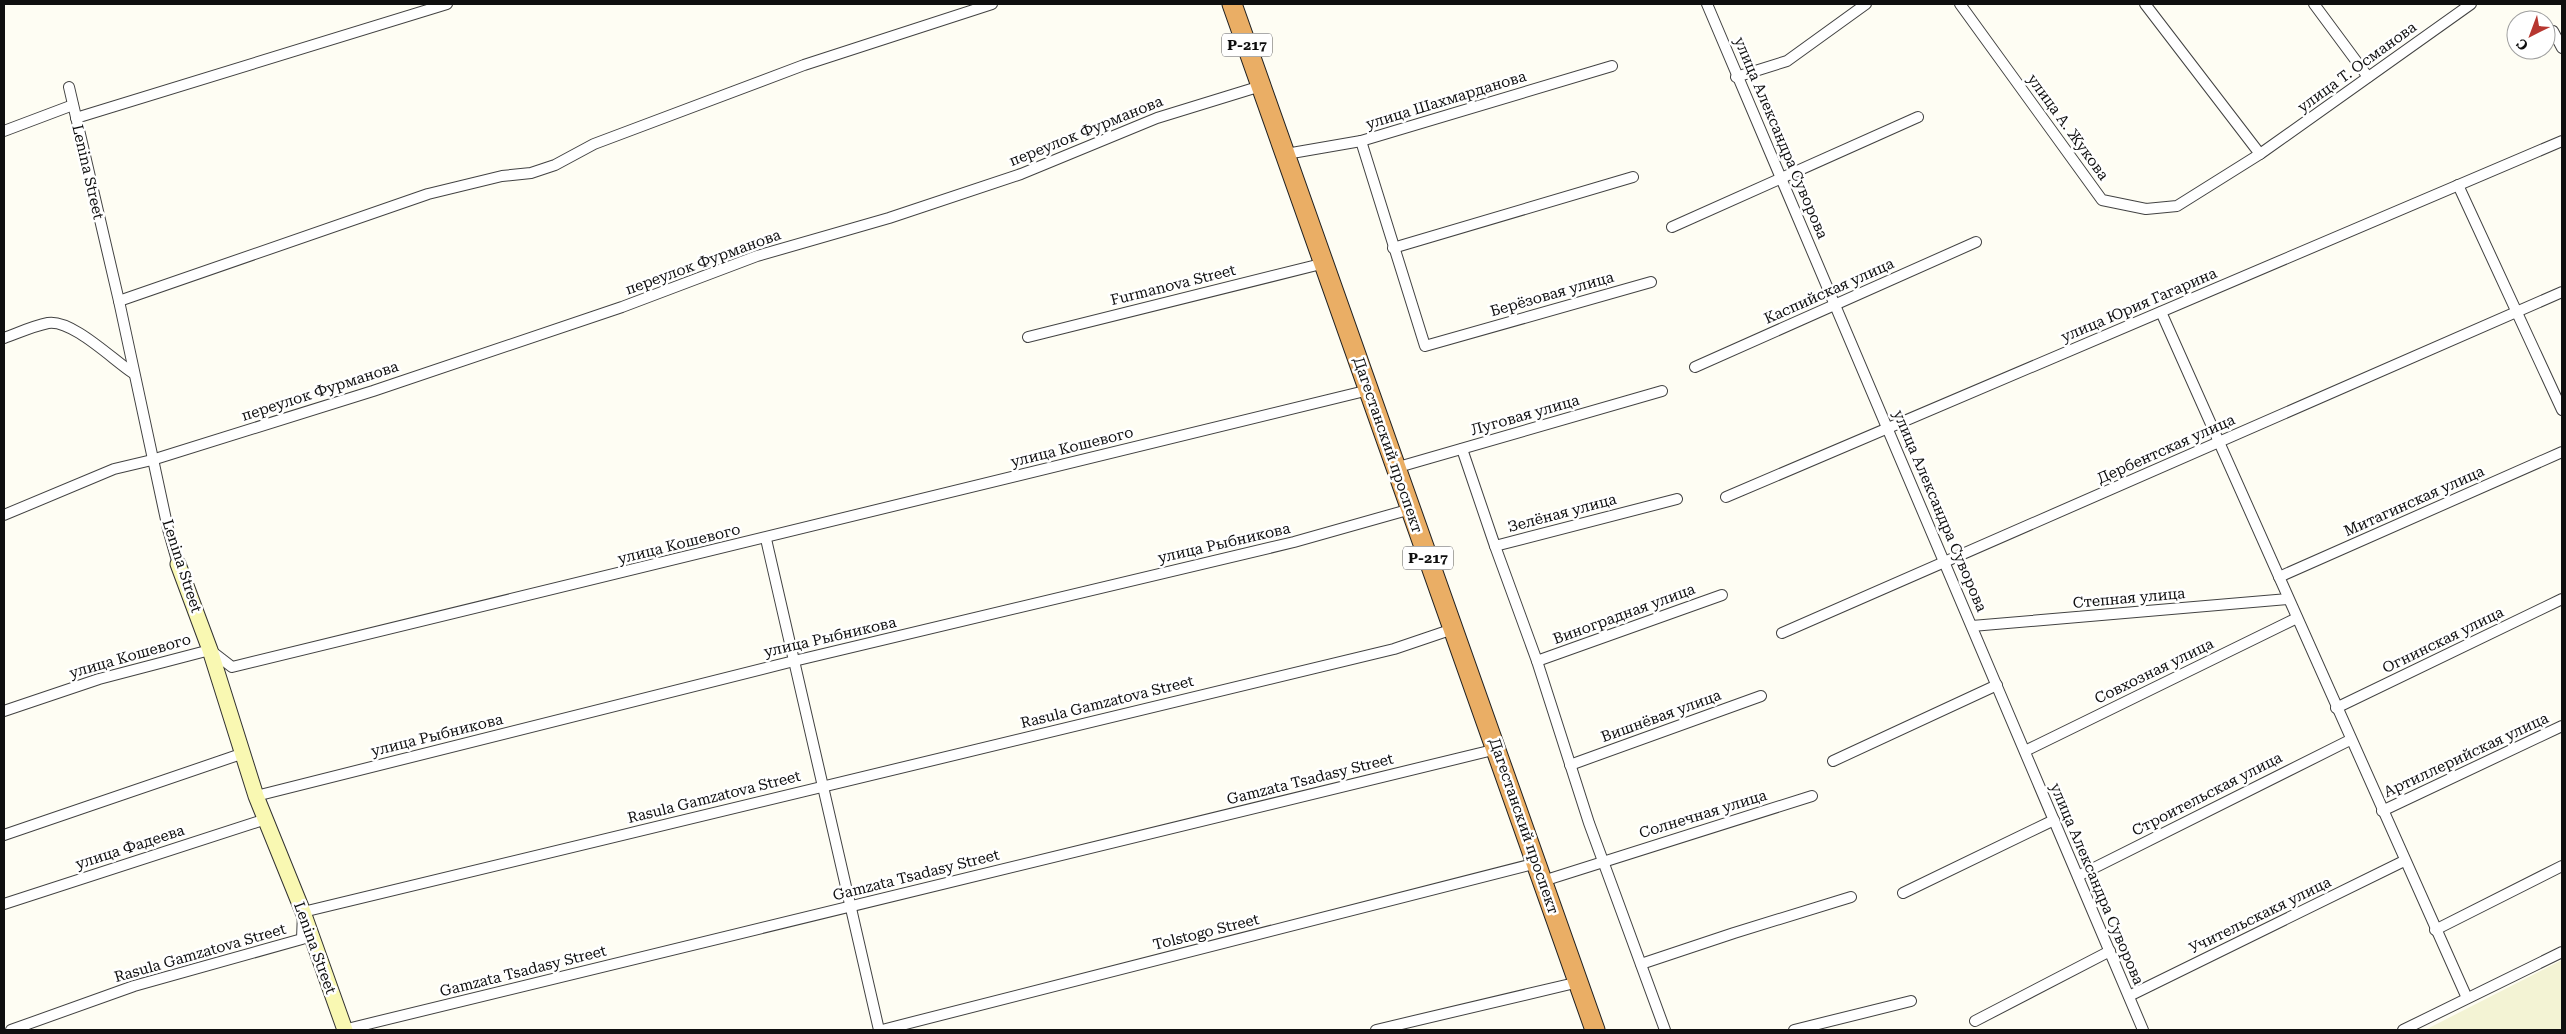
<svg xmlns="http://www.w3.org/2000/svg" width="2566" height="1034" font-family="'Roboto Serif',serif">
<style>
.farmland{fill:#f3f3d4}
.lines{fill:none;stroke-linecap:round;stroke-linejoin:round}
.street-casing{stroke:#424242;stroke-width:12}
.secondary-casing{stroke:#313131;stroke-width:17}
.highway-casing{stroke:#202020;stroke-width:21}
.street{stroke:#fff;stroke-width:10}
.secondary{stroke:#f9f8b2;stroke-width:15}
.highway{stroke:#eaae65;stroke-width:19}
.labels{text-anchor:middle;stroke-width:5;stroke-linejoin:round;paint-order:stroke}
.shield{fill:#fff;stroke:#575757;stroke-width:1}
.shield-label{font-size:14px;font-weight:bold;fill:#0f0f0f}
.street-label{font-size:15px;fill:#0f0f0f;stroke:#fff}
</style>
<rect width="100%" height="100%" fill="#fefdf3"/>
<!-- farmland -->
<polygon class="farmland" points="2562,960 2562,1030 2425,1030"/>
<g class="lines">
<defs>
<g id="street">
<polyline points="1707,4 2143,1030"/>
<polyline points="1960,4 2102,200 2146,209 2177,206 2260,154 2471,4"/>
<polyline points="2145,4 2260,154"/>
<polyline points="2314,4 2368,77"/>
<polyline points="2553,31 2562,48"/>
<polyline points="1736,77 1787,61 1866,4"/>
<polyline points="69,87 119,301 168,529 178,564"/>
<polyline points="76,118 447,4"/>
<polyline points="4,131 73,105"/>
<polyline points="1361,141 1425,346 1651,282"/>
<polyline points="1286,154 1361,141 1612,66"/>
<polyline points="2458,185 2562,410"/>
<polyline points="1672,227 1918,117"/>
<polyline points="1393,248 1633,177"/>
<polyline points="119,301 428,194 502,176 531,173 555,165 594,144 804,65 992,4"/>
<polyline points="2161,312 2467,998"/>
<polyline points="1028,337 1325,263"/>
<path d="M4,338C18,333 33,326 48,323C72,319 113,360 133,373"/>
<polyline points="1695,367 1976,242"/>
<polyline points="1462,449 1495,546 1677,499"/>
<polyline points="1395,468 1662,391"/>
<polyline points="1726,497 2562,141"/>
<polyline points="4,515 114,469 152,460 373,391 622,307 757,256 889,218 1021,174 1157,118 1261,86"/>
<polyline points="766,539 879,1030"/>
<polyline points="1495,546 1537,661 1589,823 1665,1030"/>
<polyline points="2279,577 2562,452"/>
<polyline points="1972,626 2288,599"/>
<polyline points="1782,633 2562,292"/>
<polyline points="1537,661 1722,595"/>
<polyline points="2336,708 2562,599"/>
<polyline points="4,711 99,679 210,650 232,667 1369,390"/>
<polyline points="2025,751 2297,618"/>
<polyline points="1833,761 1997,685"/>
<polyline points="1570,765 1761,696"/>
<polyline points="256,796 794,661 1294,542 1411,509"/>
<polyline points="2382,811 2562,726"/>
<polyline points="4,835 244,753"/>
<polyline points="2078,876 2350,740"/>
<polyline points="1543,881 1812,796"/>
<polyline points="1903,893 2054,820"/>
<polyline points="4,904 266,819"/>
<polyline points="2435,930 2562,866"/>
<polyline points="1641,964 1734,933 1851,897"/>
<polyline points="2129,996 2404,861"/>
<polyline points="1975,1021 2110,951"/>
<polyline points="11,1030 134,986 302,939 303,912 1394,649 1453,629"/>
<polyline points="343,1030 1497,749"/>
<polyline points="882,1030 1537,863"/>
<polyline points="1376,1030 1579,982"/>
<polyline points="1794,1030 1911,1001"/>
<polyline points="2403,1030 2562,952"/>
</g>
<polyline id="secondary" points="178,564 210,650 256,796 303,912 345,1030"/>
<polyline id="highway" points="1232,4 1595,1030"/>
</defs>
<!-- street casing -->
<use href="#street" class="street-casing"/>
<!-- secondary casing -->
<use href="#secondary" class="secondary-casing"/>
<!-- highway casing -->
<use href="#highway" class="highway-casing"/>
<!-- street -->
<use href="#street" class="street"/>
<!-- secondary -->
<use href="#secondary" class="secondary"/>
<!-- highway -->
<use href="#highway" class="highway"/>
</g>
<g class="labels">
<!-- shield labels -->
<g class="shield">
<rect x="1222" y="33.5" width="50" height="23" rx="4"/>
<rect x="1403" y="546.5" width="50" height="23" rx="4"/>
</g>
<g class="shield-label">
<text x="1247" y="50">Р-217</text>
<text x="1428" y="563">Р-217</text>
</g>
<!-- street labels -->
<g class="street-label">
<text transform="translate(2357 67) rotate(-36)" y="5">улица Т. Османова</text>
<text transform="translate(1446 100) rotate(-17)" y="5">улица Шахмарданова</text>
<text transform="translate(2068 127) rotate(54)" y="5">улица А. Жукова</text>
<text transform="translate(1086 131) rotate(-22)" y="5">переулок Фурманова</text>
<text transform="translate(1781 138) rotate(67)" y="5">улица Александра Суворова</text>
<text transform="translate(88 172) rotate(77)" y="5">Lenina Street</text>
<text transform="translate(703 262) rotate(-20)" y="5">переулок Фурманова</text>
<text transform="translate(1173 285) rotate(-14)" y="5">Furmanova Street</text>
<text transform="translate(1829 291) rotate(-24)" y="5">Каспийская улица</text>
<text transform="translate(1552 294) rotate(-16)" y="5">Берёзовая улица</text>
<text transform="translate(2139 305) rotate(-23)" y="5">улица Юрия Гагарина</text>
<text transform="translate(320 391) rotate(-18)" y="5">переулок Фурманова</text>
<text transform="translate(1525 415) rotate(-16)" y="5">Луговая улица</text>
<text transform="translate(1388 445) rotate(71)" y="5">Дагестанский проспект</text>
<text transform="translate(1072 447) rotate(-14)" y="5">улица Кошевого</text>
<text transform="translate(2166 449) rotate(-24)" y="5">Дербентская улица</text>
<text transform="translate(2414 501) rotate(-24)" y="5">Митагинская улица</text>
<text transform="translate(1940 511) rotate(67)" y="5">улица Александра Суворова</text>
<text transform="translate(1562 513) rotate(-15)" y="5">Зелёная улица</text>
<text transform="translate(1224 543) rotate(-13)" y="5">улица Рыбникова</text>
<text transform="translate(679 544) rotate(-14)" y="5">улица Кошевого</text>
<text transform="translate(182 566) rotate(72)" y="5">Lenina Street</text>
<text transform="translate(2129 598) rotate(-5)" y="5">Степная улица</text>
<text transform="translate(1624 614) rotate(-20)" y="5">Виноградная улица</text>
<text transform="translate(830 637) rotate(-13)" y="5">улица Рыбникова</text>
<text transform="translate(2443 640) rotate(-26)" y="5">Огнинская улица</text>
<text transform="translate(130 656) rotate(-16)" y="5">улица Кошевого</text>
<text transform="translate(2154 671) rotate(-26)" y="5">Совхозная улица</text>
<text transform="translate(1107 702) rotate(-14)" y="5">Rasula Gamzatova Street</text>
<text transform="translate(1661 716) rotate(-20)" y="5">Вишнёвая улица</text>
<text transform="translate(437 735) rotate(-14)" y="5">улица Рыбникова</text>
<text transform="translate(2466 755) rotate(-25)" y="5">Артиллерийская улица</text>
<text transform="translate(1310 779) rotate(-14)" y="5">Gamzata Tsadasy Street</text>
<text transform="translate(2207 794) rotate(-27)" y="5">Строительская улица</text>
<text transform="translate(714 797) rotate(-14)" y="5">Rasula Gamzatova Street</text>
<text transform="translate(1703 814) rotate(-17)" y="5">Солнечная улица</text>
<text transform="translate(1524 826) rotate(71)" y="5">Дагестанский проспект</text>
<text transform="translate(130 847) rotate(-18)" y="5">улица Фадеева</text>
<text transform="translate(916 875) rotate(-14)" y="5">Gamzata Tsadasy Street</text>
<text transform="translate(2097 884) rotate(67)" y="5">улица Александра Суворова</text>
<text transform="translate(2260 915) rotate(-26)" y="5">Учительскакя улица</text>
<text transform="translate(1206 932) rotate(-14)" y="5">Tolstogo Street</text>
<text transform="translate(315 948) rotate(70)" y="5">Lenina Street</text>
<text transform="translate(200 953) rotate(-16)" y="5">Rasula Gamzatova Street</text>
<text transform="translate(523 971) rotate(-14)" y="5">Gamzata Tsadasy Street</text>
</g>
</g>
<!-- border -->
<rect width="2566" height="1034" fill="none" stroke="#0f0f0f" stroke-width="10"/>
<!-- north arrow -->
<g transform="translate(2531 35) rotate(222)"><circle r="24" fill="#ffffff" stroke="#9f9f9f"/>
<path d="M0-4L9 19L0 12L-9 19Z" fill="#b73730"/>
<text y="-8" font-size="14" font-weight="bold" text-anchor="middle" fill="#0f0f0f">С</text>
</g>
</svg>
